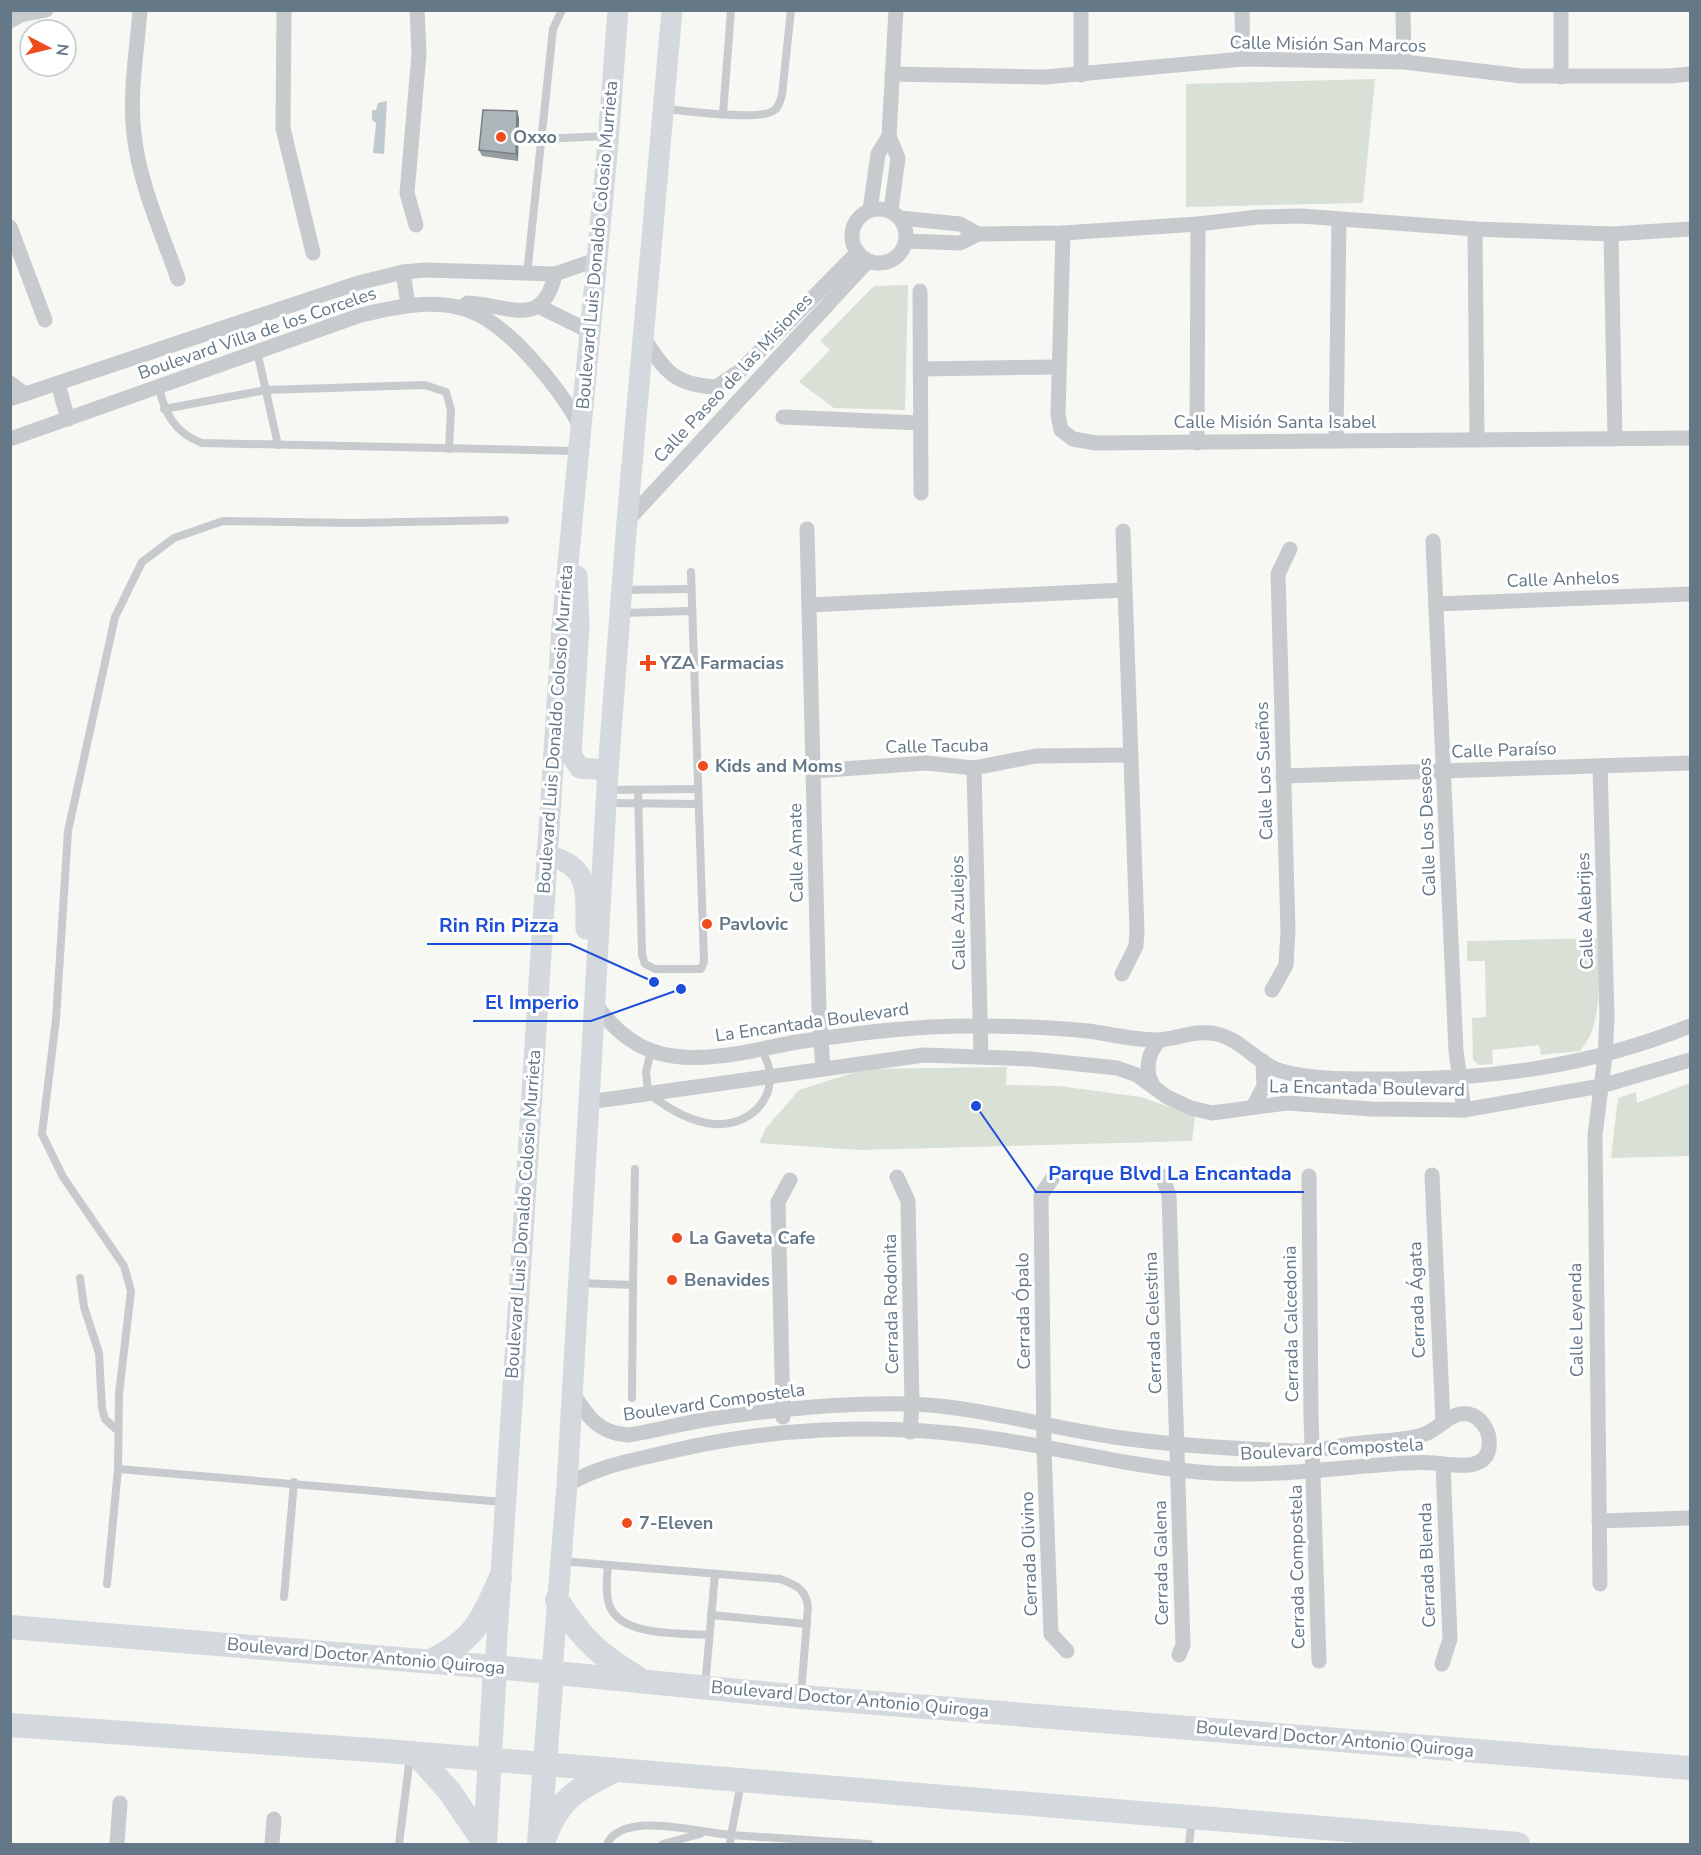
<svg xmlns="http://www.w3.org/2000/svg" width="1701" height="1855" font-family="'Nunito Sans',sans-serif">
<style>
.green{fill:#d9e0d5}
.water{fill:#c0cbd0}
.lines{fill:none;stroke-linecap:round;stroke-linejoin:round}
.lane{stroke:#c7cbce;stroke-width:8}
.street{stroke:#c7cbce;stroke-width:15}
.secondary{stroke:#d4d9dd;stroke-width:21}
.primary{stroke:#d4d9dd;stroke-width:24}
.wall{fill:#959da1}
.shaded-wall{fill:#797f83}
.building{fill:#adb6bb;stroke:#797f83;stroke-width:1.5}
.poi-dot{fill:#ef4c1d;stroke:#fff;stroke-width:2}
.labels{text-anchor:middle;stroke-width:6;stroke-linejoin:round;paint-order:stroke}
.street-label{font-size:18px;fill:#647887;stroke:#fff}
.poi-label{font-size:18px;font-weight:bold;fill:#647887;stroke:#fff;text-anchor:start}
.leader{fill:none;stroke:#1d4ed8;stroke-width:2}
.callout-dot{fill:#1d4ed8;stroke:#fff;stroke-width:2}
.callout-label{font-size:20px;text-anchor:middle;font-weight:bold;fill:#1d4ed8;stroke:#fff;stroke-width:6;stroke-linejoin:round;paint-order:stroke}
</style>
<rect width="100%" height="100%" fill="#f7f7f4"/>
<!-- green -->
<g class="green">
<polygon points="1375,79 1363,203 1186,207 1186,84"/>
<polygon points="908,285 905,410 834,408 799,382 830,350 820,341 874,286"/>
<path d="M1597,938C1598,973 1605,1023 1580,1051L1541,1055L1539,1045L1492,1050L1493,1064L1479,1065L1473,1060L1472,1018L1486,1017L1485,961H1467V941Z"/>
<polygon points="1007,1067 1006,1085 1059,1086 1141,1097 1195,1116 1192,1141 859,1150 759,1143 766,1128 799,1090 865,1069"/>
<polygon points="1690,1083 1690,1156 1611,1158 1618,1098 1636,1092 1637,1103"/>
</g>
<!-- water -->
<polygon class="water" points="387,101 384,154 373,153 376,123 372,120 372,110 376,110 378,103"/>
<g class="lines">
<!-- lane -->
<g class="lane">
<path d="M666,109C687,111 758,121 773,111C779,108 780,101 782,95L791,10"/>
<polyline points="723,114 731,10"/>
<polyline points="541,139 607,136"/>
<polyline points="527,274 553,29 562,10"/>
<polyline points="257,351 278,445"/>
<path d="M159,388C165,414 175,433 202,443L576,451"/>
<polyline points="164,409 266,390 425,385 446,392 451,410 449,449"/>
<polyline points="623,590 691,589"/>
<polyline points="622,613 691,611"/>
<polyline points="608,790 697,789"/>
<polyline points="638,790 642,955 645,964 655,969 701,969 704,962 691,572"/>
<polyline points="608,803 697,804"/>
<path d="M651,1051L646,1072L648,1093C667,1108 689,1122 714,1124C758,1127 786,1085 760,1048"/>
<polyline points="80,1278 84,1307 99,1353 102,1408 105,1419 117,1430"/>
<polyline points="580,1283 633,1285 632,1398"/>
<polyline points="633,1285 635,1169"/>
<polyline points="503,1502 118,1469 119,1394 131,1291 124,1266 63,1177 42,1134 56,1019 68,831 115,617 142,562 174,538 223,521 354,523 505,520"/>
<path d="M561,1561L780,1579C796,1585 806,1589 808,1607L801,1695"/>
<path d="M608,1565C607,1579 605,1594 610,1607C623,1637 681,1633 709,1635"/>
<polyline points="107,1584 118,1469"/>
<polyline points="284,1597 294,1482"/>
<polyline points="711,1615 807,1624"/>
<polyline points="705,1686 715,1574"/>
<polyline points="741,1783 731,1835 869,1844"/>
<polyline points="399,1844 410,1757"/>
<path d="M607,1844C624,1810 699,1833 731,1835L730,1844"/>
<polyline points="663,1844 700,1834"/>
<polyline points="1189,1844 1192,1819"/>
</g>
<!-- street -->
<g class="street">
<path d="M140,10C137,51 129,94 134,134C139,183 162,233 178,279"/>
<polyline points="284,10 283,128 313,253"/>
<polyline points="1242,10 1243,59"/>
<polyline points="1403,10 1404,62"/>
<polyline points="10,21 21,15 46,10"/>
<polyline points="892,74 1045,77 1243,59 1404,62 1522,76 1669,76 1690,74"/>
<polyline points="1081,75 1081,10"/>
<polyline points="1561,77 1561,10"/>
<polyline points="889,136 898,158 891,210"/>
<circle cx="879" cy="236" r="27"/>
<polyline points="870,210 878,154 889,136 896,10"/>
<polyline points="900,218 960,224 978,234"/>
<polyline points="416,225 407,193 419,54 417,10"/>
<polyline points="10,227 45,320"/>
<polyline points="1475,229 1477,440"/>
<polyline points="1063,233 1058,415 1061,430 1073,439 1096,443 1690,438"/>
<polyline points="1611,234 1615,439"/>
<polyline points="906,241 960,243 978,234 1063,233 1198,224 1258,217 1301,216 1475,229 1611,234 1690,229"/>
<polyline points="403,272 408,305"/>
<polyline points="920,291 921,493"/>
<polyline points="540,307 589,331"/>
<path d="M460,308L468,303C509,305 543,330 555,274"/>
<path d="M645,340C666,373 676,385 716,387L740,371L858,252"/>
<polyline points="921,369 1059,367"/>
<polyline points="10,383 25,394"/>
<polyline points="58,384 68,419"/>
<polyline points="10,399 358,283 403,272 425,270 555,274 596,260"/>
<polyline points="783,417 920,423"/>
<path d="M10,439L361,315C395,307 431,299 465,309C508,322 559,388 580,425"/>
<polyline points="1336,441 1339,219"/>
<polyline points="1197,443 1198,224"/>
<polyline points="627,521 868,261"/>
<polyline points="807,529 819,1010 823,1069"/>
<polyline points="1433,541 1456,1051 1464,1110"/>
<polyline points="1436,604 1690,594"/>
<polyline points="809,605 1124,590"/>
<polyline points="974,768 981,1056"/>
<polyline points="814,771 926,763 974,768 1036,756 1131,755"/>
<polyline points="1283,776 1690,763"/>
<polyline points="1122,974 1136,946 1137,931 1123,531"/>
<polyline points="1272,990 1286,965 1288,931 1278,574 1290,549"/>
<path d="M595,1004C615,1031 639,1052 673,1056C713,1062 758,1049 797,1042C858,1033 918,1025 979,1026C1015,1026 1052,1027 1088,1031C1110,1034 1133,1040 1156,1040C1177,1040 1193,1029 1217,1034C1243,1040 1257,1064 1281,1071C1313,1080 1350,1079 1383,1079C1490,1080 1591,1066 1690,1026"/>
<path d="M1154,1087C1144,1072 1147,1053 1160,1040"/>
<polyline points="589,1102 924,1055 1031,1059 1117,1068 1137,1075 1167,1097 1191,1108 1212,1113 1287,1103 1371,1109 1464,1110 1601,1086 1690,1060"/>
<polyline points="1253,1107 1264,1086 1263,1061"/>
<polyline points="1432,1175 1443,1423"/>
<polyline points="1054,1176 1041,1195 1044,1449 1051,1634 1067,1651"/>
<polyline points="1162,1176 1169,1195 1183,1645 1179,1655"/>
<polyline points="1309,1176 1311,1416 1319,1661"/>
<polyline points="897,1177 908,1201 912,1404 910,1432"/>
<polyline points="783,1417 778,1202 790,1180"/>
<path d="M567,1485C600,1465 635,1460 672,1451C770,1428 876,1423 975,1436C1055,1446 1132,1468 1212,1473C1277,1477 1341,1467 1406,1463C1415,1463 1424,1462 1434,1463C1454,1465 1493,1474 1489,1438C1488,1430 1482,1420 1474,1416C1455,1406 1441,1428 1425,1434C1402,1442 1376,1440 1352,1444C1333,1447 1316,1452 1297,1451C1239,1449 1179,1446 1122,1438C1051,1429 984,1407 912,1404C846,1402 776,1409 710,1419C682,1423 656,1431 628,1435C598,1433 587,1416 572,1392"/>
<polyline points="1599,1521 1690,1518"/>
<polyline points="1600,1584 1595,1135 1605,1056 1607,1017 1600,766"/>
<polyline points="1442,1664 1450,1639 1443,1464"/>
<polyline points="117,1844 120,1803"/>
<polyline points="272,1844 274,1819"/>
</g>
<!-- secondary -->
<g class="secondary">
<polyline points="577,576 579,626 571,755 580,768 608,770"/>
<path d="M546,855C590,865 586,890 586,929"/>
<polyline points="495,1667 562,627 608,143 618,10"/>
<polyline points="552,1671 567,1485 608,770 627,521 672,10"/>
</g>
<!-- primary -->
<g class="primary">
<path d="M557,1600C582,1639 598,1654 638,1678"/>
<polyline points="10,1627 495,1667 801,1697 1690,1768"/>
<path d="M431,1661C473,1640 482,1622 500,1579"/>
<polyline points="10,1725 386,1751 1518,1844"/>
<polyline points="417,1755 450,1792 485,1844"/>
<path d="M545,1837C559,1799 577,1789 612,1772"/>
<polyline points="485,1844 495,1667"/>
<polyline points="539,1844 552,1671"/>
</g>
</g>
<!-- wall -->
<polygon class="wall" points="517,111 519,118 518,161 482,156 479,150"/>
<!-- shaded-wall -->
<polygon class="shaded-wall" points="517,111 519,118 518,161 516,154"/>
<!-- building -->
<polygon class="building" points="483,110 517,111 516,154 479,150"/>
<!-- markers -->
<g class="poi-dot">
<circle cx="501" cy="137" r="6"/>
<path d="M645 654h6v6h6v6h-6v6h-6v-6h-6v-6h6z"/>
<circle cx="703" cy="766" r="6"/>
<circle cx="707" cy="924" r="6"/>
<circle cx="677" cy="1238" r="6"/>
<circle cx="672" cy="1280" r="6"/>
<circle cx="627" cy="1523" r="6"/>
</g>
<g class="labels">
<!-- street labels -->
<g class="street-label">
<text transform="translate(1328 44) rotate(1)" y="6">Calle Misión San Marcos</text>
<text transform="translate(597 245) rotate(-85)" y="6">Boulevard Luis Donaldo Colosio Murrieta</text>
<text transform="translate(257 333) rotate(-19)" y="6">Boulevard Villa de los Corceles</text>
<text transform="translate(733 378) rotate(-47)" y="6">Calle Paseo de las Misiones</text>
<text x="1275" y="428">Calle Misión Santa Isabel</text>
<text transform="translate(1563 579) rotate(-2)" y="6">Calle Anhelos</text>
<text transform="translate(555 729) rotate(-86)" y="6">Boulevard Luis Donaldo Colosio Murrieta</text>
<text transform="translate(937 746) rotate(-1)" y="6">Calle Tacuba</text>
<text transform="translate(1504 750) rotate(-2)" y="6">Calle Paraíso</text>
<text transform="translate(1264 771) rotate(-92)" y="6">Calle Los Sueños</text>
<text transform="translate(1427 827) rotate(-92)" y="6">Calle Los Deseos</text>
<text transform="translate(796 853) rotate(-91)" y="6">Calle Amate</text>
<text transform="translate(1585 911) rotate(-92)" y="6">Calle Alebrijes</text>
<text transform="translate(958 913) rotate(-91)" y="6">Calle Azulejos</text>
<text transform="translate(812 1022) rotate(-8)" y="6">La Encantada Boulevard</text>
<text transform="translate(1367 1088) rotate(1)" y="6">La Encantada Boulevard</text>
<text transform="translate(523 1214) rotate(-86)" y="6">Boulevard Luis Donaldo Colosio Murrieta</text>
<text transform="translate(1417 1300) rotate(-92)" y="6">Cerrada Ágata</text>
<text transform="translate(891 1304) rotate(-91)" y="6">Cerrada Rodonita</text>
<text transform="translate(1023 1311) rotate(-91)" y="6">Cerrada Ópalo</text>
<text transform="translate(1576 1320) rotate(-91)" y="6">Calle Leyenda</text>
<text transform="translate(1153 1323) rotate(-92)" y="6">Cerrada Celestina</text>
<text transform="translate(1291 1324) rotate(-91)" y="6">Cerrada Calcedonia</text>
<text transform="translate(714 1402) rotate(-8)" y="6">Boulevard Compostela</text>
<text transform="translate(1332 1449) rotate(-3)" y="6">Boulevard Compostela</text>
<text transform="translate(1029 1554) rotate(-92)" y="6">Cerrada Olivino</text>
<text transform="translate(1161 1563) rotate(-91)" y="6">Cerrada Galena</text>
<text transform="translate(1427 1565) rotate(-92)" y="6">Cerrada Blenda</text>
<text transform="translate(1297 1567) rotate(-91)" y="6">Cerrada Compostela</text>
<text transform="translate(366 1656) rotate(5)" y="6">Boulevard Doctor Antonio Quiroga</text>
<text transform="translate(850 1699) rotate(5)" y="6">Boulevard Doctor Antonio Quiroga</text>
<text transform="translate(1335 1739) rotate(5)" y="6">Boulevard Doctor Antonio Quiroga</text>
</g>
<!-- poi labels -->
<g class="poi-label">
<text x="513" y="143">Oxxo</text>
<text x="660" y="669">YZA Farmacias</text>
<text x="715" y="772">Kids and Moms</text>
<text x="719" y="930">Pavlovic</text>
<text x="689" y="1244">La Gaveta Cafe</text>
<text x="684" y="1286">Benavides</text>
<text x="639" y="1529">7-Eleven</text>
</g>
</g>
<!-- callouts -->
<path class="leader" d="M654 982L570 944H427M681 989L591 1021H473M976 1106L1036 1192H1304"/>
<g class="callout-dot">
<circle cx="654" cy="982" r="6"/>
<circle cx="681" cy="989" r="6"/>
<circle cx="976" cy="1106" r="6"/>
</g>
<g class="callout-label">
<text x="499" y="932">Rin Rin Pizza</text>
<text x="532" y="1009">El Imperio</text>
<text x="1170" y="1180">Parque Blvd La Encantada</text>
</g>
<!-- border -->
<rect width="1701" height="1855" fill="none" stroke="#647887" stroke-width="24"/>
<!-- north arrow -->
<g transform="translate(48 48) rotate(97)"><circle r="28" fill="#ffffff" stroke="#c1c9cf" stroke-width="1.5"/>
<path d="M0-4.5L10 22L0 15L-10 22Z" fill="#ef4c1d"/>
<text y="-9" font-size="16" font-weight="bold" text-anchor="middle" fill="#647887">N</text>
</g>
</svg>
